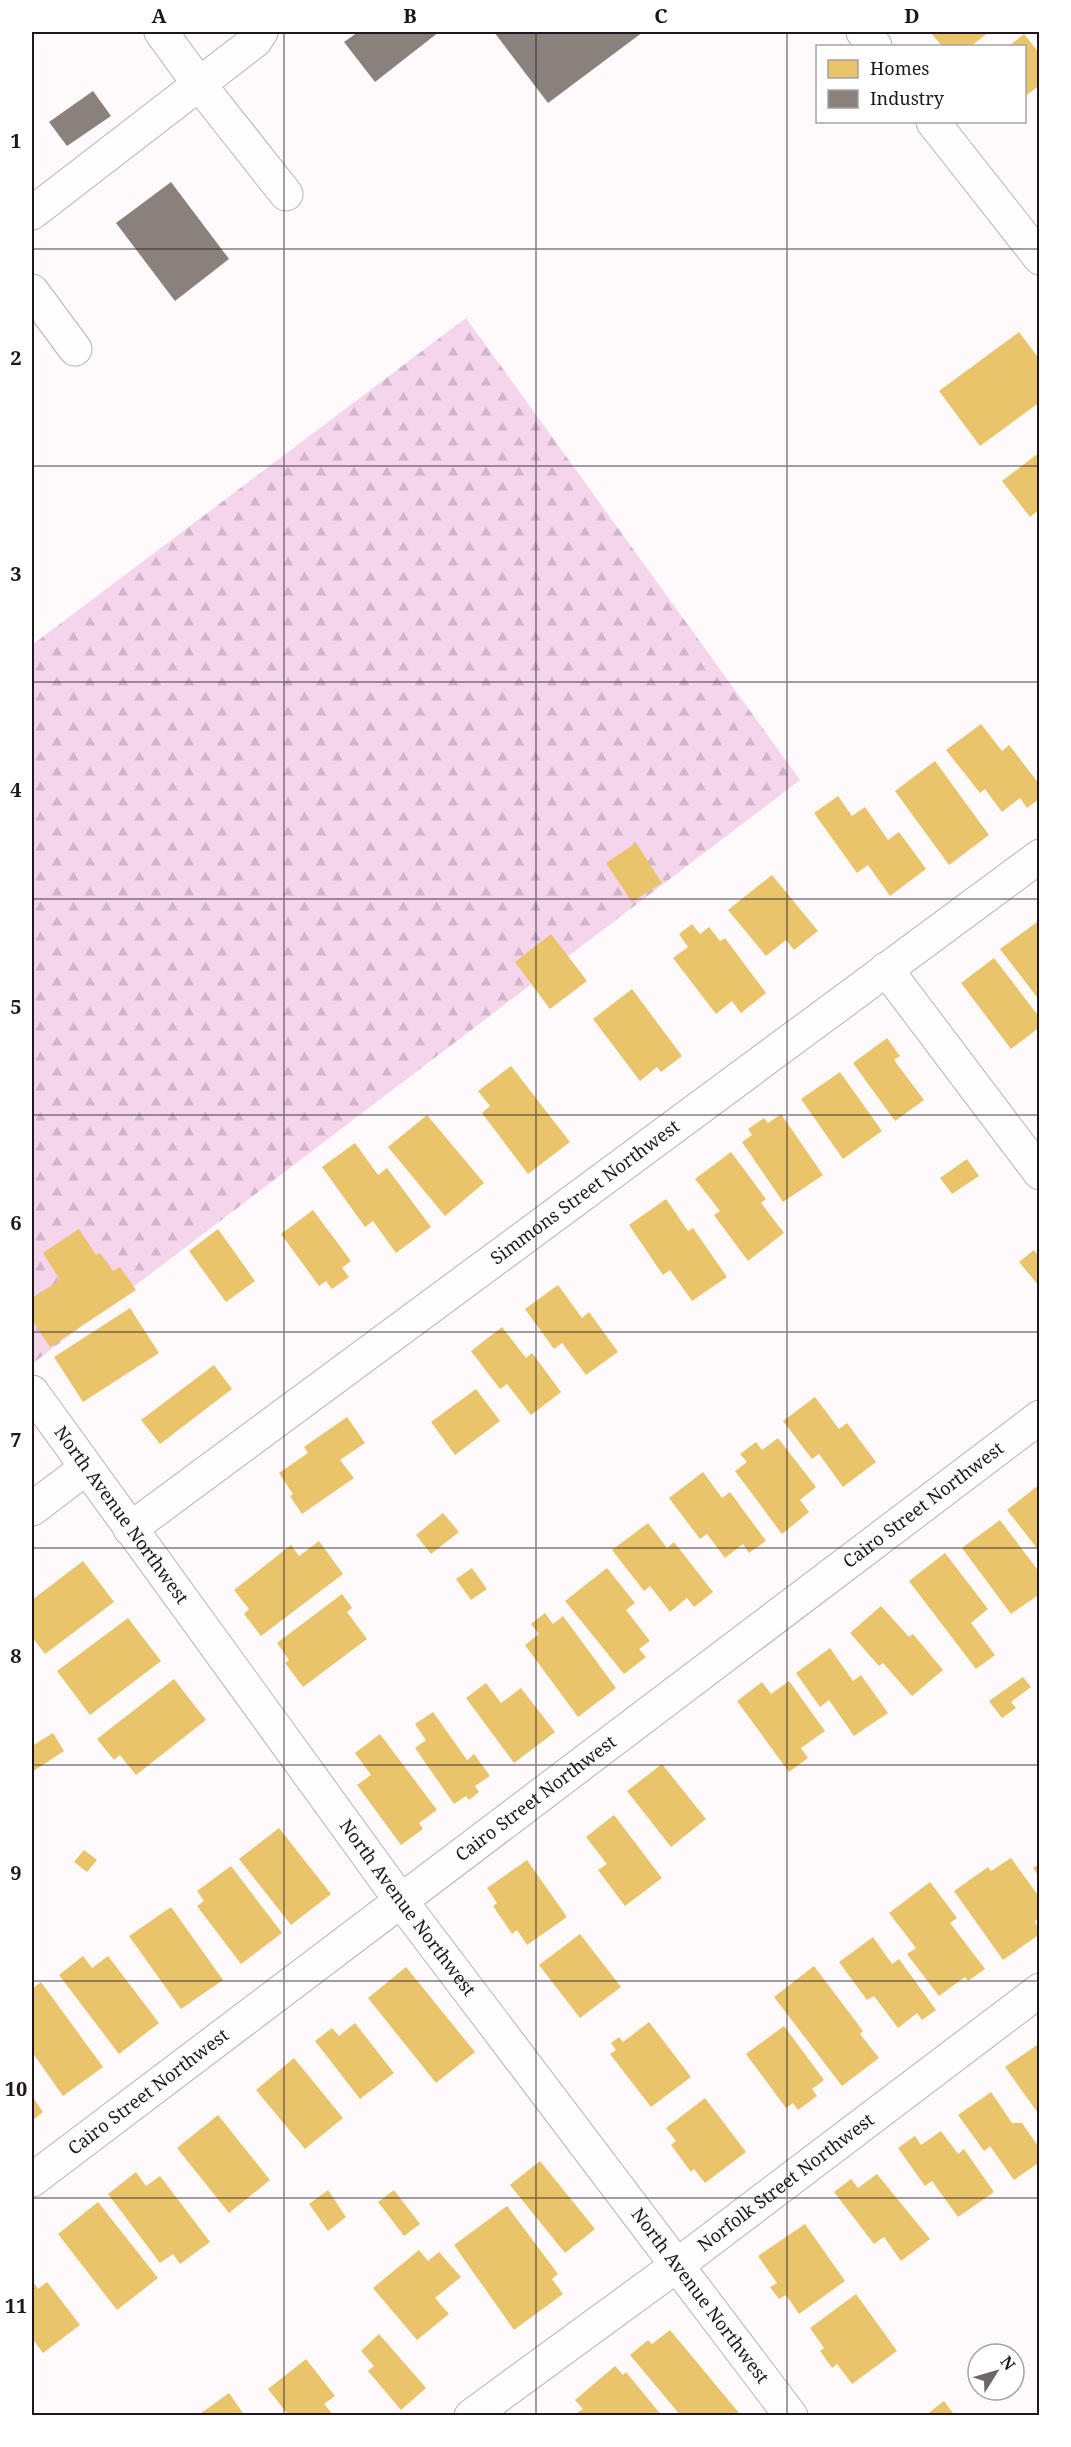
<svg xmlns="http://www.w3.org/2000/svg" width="1071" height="2447" font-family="'Noto Serif',serif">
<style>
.forest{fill:url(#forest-firs)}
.homes{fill:#e9c46a}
.industry{fill:#8a817c}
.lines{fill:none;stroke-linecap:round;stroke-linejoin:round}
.minor-casing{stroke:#b8b1b6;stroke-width:35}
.minor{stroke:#fffeff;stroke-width:33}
.grid{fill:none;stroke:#20161e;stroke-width:1.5;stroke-opacity:0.55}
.labels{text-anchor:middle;stroke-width:6;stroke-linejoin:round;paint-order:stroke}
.street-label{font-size:18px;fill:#20161e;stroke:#fff}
.neatline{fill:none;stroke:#20161e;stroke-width:2}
.grid-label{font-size:20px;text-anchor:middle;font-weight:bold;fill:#20161e}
</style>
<defs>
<pattern id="forest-firs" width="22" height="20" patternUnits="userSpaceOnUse" patternTransform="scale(1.5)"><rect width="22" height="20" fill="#f4d5ec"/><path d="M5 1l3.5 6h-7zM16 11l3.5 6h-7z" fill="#d1b6ca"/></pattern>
</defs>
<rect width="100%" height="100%" fill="#fefafc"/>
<!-- forest -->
<polygon class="forest" points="466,318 800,780 32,1364 32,645"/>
<!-- homes -->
<g class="homes">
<polygon points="930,32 989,32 971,46 942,46"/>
<polygon points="1024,34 1040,54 1040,85 1024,97 1024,46 1009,46"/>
<polygon points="1019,332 1040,360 1040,402 980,446 939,391"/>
<polygon points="1040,452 1040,509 1030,517 1002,481"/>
<polygon points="981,724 1002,751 1009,745 1040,785 1040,798 1027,808 1020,798 1002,812 985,789 980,793 946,750"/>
<polygon points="935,761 989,835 949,865 895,791"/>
<polygon points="838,796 852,816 865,807 888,840 899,832 926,869 890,896 868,865 857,873 814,813"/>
<polygon points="636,843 662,883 632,902 606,863"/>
<polygon points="772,875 818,931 794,950 786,940 766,956 728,910"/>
<polygon points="1040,920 1040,1001 1000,949"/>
<polygon points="692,924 700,934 709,927 720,941 725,938 766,993 741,1013 732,1001 716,1014 673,958 688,947 679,934"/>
<polygon points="551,934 587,981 550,1009 515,962"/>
<polygon points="994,958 1040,1018 1040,1027 1011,1049 961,983"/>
<polygon points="632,989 682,1056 661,1072 657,1067 640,1081 593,1019"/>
<polygon points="887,1038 900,1056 894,1060 924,1100 895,1121 853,1063"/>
<polygon points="511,1066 570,1142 528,1174 482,1113 490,1106 478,1091"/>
<polygon points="840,1072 882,1131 843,1159 801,1099"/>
<polygon points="781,1114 823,1175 783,1202 742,1142 752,1135 748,1129 764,1118 768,1123"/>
<polygon points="427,1115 484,1183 445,1216 388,1147"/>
<polygon points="355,1143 378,1175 387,1168 431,1227 396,1253 373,1221 365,1227 322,1167"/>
<polygon points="731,1152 766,1199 761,1203 784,1233 748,1261 714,1215 720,1211 695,1179"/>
<polygon points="967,1159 979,1176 952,1194 940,1178"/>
<polygon points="666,1199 688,1231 693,1228 727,1277 692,1301 670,1270 663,1275 629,1225"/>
<polygon points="313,1210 351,1261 342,1268 349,1277 332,1289 326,1281 319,1286 281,1234"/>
<polygon points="79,1229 96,1255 100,1253 113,1271 120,1267 136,1290 50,1347 32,1320 32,1298 60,1280 43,1253"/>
<polygon points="218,1229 255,1281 226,1302 189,1251"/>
<polygon points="1034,1250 1040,1258 1040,1287 1019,1262"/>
<polygon points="558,1285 582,1318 589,1312 618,1352 586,1375 562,1343 554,1349 525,1309"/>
<polygon points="130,1308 159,1353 83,1402 54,1357"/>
<polygon points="502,1327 526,1358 532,1353 561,1392 531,1415 507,1384 500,1389 471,1351"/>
<polygon points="214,1365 232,1389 160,1444 141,1420"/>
<polygon points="476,1389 500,1421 455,1455 431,1422"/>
<polygon points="815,1397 839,1429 847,1423 876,1462 843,1487 819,1454 812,1459 783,1421"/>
<polygon points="347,1417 365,1443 340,1460 354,1478 302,1514 290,1496 293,1494 279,1473 308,1453 304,1447"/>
<polygon points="778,1438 816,1487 800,1500 809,1512 782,1534 735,1471 747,1462 740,1454 756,1442 762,1450"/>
<polygon points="703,1472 722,1498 730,1492 766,1541 749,1553 743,1544 725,1558 707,1534 700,1539 669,1498"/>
<polygon points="1040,1484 1040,1552 1007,1510"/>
<polygon points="443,1513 459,1532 431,1554 416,1535"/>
<polygon points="1000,1520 1040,1573 1040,1594 1011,1614 962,1548"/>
<polygon points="648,1523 667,1548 674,1542 713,1592 694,1607 687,1598 670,1612 650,1586 644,1591 612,1550"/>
<polygon points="319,1541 343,1574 261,1636 244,1614 249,1609 234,1590 291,1545 299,1556"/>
<polygon points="945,1553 988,1609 971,1623 995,1655 976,1669 909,1581"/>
<polygon points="83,1561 114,1602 45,1654 32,1637 32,1600"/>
<polygon points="472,1568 487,1589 471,1600 456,1579"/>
<polygon points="607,1568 635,1603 626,1610 650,1641 639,1649 646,1657 624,1674 565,1601"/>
<polygon points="342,1594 352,1608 347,1612 367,1639 303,1687 285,1663 289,1660 277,1643"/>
<polygon points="881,1606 909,1637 913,1634 943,1670 912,1696 883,1663 879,1666 850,1633"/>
<polygon points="545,1613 553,1624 563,1616 616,1688 578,1717 525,1645 539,1634 531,1624"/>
<polygon points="128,1618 161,1661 90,1715 57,1671"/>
<polygon points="830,1648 853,1681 861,1675 888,1713 854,1736 829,1700 820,1707 796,1673"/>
<polygon points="1023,1677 1031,1687 1011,1702 1016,1708 1002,1718 989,1701"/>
<polygon points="174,1679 206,1720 136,1775 120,1755 114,1760 97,1739"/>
<polygon points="789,1681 825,1731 801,1748 808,1758 789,1772 737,1701 762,1682 771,1694"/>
<polygon points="486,1683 501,1703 521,1688 555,1732 514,1763 466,1698"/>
<polygon points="433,1712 467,1760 474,1754 490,1776 475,1786 479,1792 469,1800 466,1796 454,1804 415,1748 426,1740 415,1724"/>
<polygon points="53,1733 64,1751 32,1772 32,1746"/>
<polygon points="380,1734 437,1810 419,1823 423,1829 401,1845 357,1785 371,1775 355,1753"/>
<polygon points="662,1764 706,1819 671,1847 627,1791"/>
<polygon points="614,1815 662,1878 625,1906 598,1870 607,1864 586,1837"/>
<polygon points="279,1828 331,1894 291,1925 239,1859"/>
<polygon points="84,1850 97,1860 87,1872 74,1862"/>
<polygon points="1011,1858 1040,1898 1040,1918 1035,1921 1040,1934 1003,1960 954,1891 988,1867 991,1871"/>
<polygon points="527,1860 567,1917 527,1945 517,1930 512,1934 493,1906 497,1903 487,1888"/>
<polygon points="1040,1863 1040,1878 1033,1868"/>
<polygon points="231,1866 282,1933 241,1964 197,1906 204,1901 197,1891"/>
<polygon points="930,1882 957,1918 950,1923 985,1969 968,1981 965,1977 939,1996 907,1954 916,1948 889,1913"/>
<polygon points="171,1907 223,1980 181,2009 129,1936"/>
<polygon points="580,1934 621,1987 580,2018 539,1965"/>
<polygon points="873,1937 892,1964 899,1959 936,2010 922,2020 917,2013 898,2028 874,1996 867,2000 839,1962"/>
<polygon points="83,1956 92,1968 108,1956 159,2023 119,2054 59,1975"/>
<polygon points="814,1966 863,2031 860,2034 879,2058 842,2086 774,1997"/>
<polygon points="406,1967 475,2052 436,2083 368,1998"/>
<polygon points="41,1982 103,2067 63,2096 32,2052 32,1989"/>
<polygon points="649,2022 691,2077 651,2107 610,2054 616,2050 611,2043 619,2037 623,2042"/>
<polygon points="355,2023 394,2073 360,2099 315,2041 332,2028 339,2036"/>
<polygon points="784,2026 824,2080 812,2089 817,2096 798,2110 793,2103 786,2108 746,2054"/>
<polygon points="1040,2043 1040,2116 1005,2067"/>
<polygon points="294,2058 343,2118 305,2149 256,2090"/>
<polygon points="991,2092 1012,2123 1022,2123 1040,2149 1040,2162 1014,2180 990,2146 984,2151 958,2115"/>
<polygon points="32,2096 43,2112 32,2121"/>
<polygon points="705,2098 746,2152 705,2183 694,2169 691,2172 671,2145 676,2141 666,2128"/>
<polygon points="218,2115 270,2180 229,2213 177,2148"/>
<polygon points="941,2131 958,2154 964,2149 994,2192 958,2217 932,2181 925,2186 898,2148 915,2136 921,2145"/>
<polygon points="540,2161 595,2229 565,2253 510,2185"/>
<polygon points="136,2172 146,2186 160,2176 210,2242 180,2264 173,2254 160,2263 108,2194"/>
<polygon points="877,2174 930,2239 901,2261 884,2237 874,2244 834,2192 851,2179 858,2188"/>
<polygon points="328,2190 346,2217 328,2231 309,2204"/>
<polygon points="394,2190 420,2224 404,2236 378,2202"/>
<polygon points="98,2202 158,2278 117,2310 58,2234"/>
<polygon points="507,2206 558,2274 552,2279 563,2294 514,2330 454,2245"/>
<polygon points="805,2224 845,2281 799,2314 786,2295 779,2299 770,2287 777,2283 758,2256"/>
<polygon points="419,2250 428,2261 439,2252 461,2277 435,2298 449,2314 417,2340 373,2288"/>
<polygon points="32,2280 38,2289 47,2282 80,2325 43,2353 32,2338"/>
<polygon points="856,2294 897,2351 852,2384 837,2364 832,2368 820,2351 824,2348 810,2328"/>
<polygon points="670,2330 739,2413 736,2416 681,2416 630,2355 648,2340 652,2344"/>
<polygon points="379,2334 426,2388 401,2410 368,2371 374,2366 361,2351"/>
<polygon points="306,2359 335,2396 324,2404 334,2416 289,2416 268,2389"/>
<polygon points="615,2366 623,2375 626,2372 662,2416 579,2416 577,2413 583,2409 575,2400"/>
<polygon points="229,2393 245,2416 197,2416"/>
<polygon points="944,2401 955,2416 925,2416"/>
</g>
<!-- industry -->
<g class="industry">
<polygon points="358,32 439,32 375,82 344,42"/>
<polygon points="494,32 643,32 548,103"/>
<polygon points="93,91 111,116 67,146 49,122"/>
<polygon points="171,182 229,259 175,301 116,223"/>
</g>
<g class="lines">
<defs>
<g id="minor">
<polyline points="161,32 199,84 286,194"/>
<polyline points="863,32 875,46"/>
<polyline points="933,122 1040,258"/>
<polyline points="32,213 255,41 261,32"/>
<polyline points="32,291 75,349"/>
<polyline points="886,969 1040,1173"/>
<path id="s1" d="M32,1392L401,1901L791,2416"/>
<polyline points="32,1509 86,1468"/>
<path id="s2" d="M130,1529L1040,856"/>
<path id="s3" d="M32,2180L1040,1417"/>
<path id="s4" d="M471,2416L676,2266L1040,1990"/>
</g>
</defs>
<!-- minor casing -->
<use href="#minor" class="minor-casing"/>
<!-- minor -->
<use href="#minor" class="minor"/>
</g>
<!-- grid -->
<path class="grid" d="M284,32V2416M536,32V2416M787,32V2416M32,249H1040M32,466H1040M32,682H1040M32,899H1040M32,1115H1040M32,1332H1040M32,1548H1040M32,1765H1040M32,1981H1040M32,2198H1040"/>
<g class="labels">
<!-- street labels -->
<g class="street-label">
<text dy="6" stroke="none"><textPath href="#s2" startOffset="566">Simmons Street Northwest</textPath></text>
<text dy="6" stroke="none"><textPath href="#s3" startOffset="1118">Cairo Street Northwest</textPath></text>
<text dy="6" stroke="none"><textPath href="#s1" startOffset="152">North Avenue Northwest</textPath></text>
<text dy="6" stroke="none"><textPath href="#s3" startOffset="632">Cairo Street Northwest</textPath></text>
<text dy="6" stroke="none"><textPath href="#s1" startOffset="638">North Avenue Northwest</textPath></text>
<text dy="6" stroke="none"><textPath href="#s3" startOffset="146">Cairo Street Northwest</textPath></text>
<text dy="6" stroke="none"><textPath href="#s4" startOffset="392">Norfolk Street Northwest</textPath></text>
<text dy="6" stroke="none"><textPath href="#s1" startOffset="1124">North Avenue Northwest</textPath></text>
</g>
</g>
<!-- border -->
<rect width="1071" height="2447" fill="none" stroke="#ffffff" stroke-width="66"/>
<!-- legend -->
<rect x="816" y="45" width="210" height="78" fill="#ffffff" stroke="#a6a2a5" stroke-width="1.5"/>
<rect x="828" y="60" width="30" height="18" fill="#e9c46a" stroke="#a6a2a5" stroke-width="1.5"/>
<text x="870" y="75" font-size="18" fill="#20161e">Homes</text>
<rect x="828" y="90" width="30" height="18" fill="#8a817c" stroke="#a6a2a5" stroke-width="1.5"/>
<text x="870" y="105" font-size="18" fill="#20161e">Industry</text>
<!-- north arrow -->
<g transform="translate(996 2372) rotate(53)"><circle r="28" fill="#ffffff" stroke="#a6a2a5" stroke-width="1.5"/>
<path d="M0-4.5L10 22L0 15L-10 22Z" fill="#6e666c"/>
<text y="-9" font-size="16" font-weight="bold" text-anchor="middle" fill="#20161e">N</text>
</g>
<rect x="33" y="33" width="1005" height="2381" class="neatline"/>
<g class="grid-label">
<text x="159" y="23">A</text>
<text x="410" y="23">B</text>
<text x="661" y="23">C</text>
<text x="912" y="23">D</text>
<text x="16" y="148">1</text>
<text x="16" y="365">2</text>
<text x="16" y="581">3</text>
<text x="16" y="797">4</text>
<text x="16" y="1014">5</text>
<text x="16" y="1230">6</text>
<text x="16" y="1447">7</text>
<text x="16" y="1663">8</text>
<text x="16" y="1880">9</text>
<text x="16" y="2096">10</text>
<text x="16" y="2313">11</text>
</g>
</svg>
